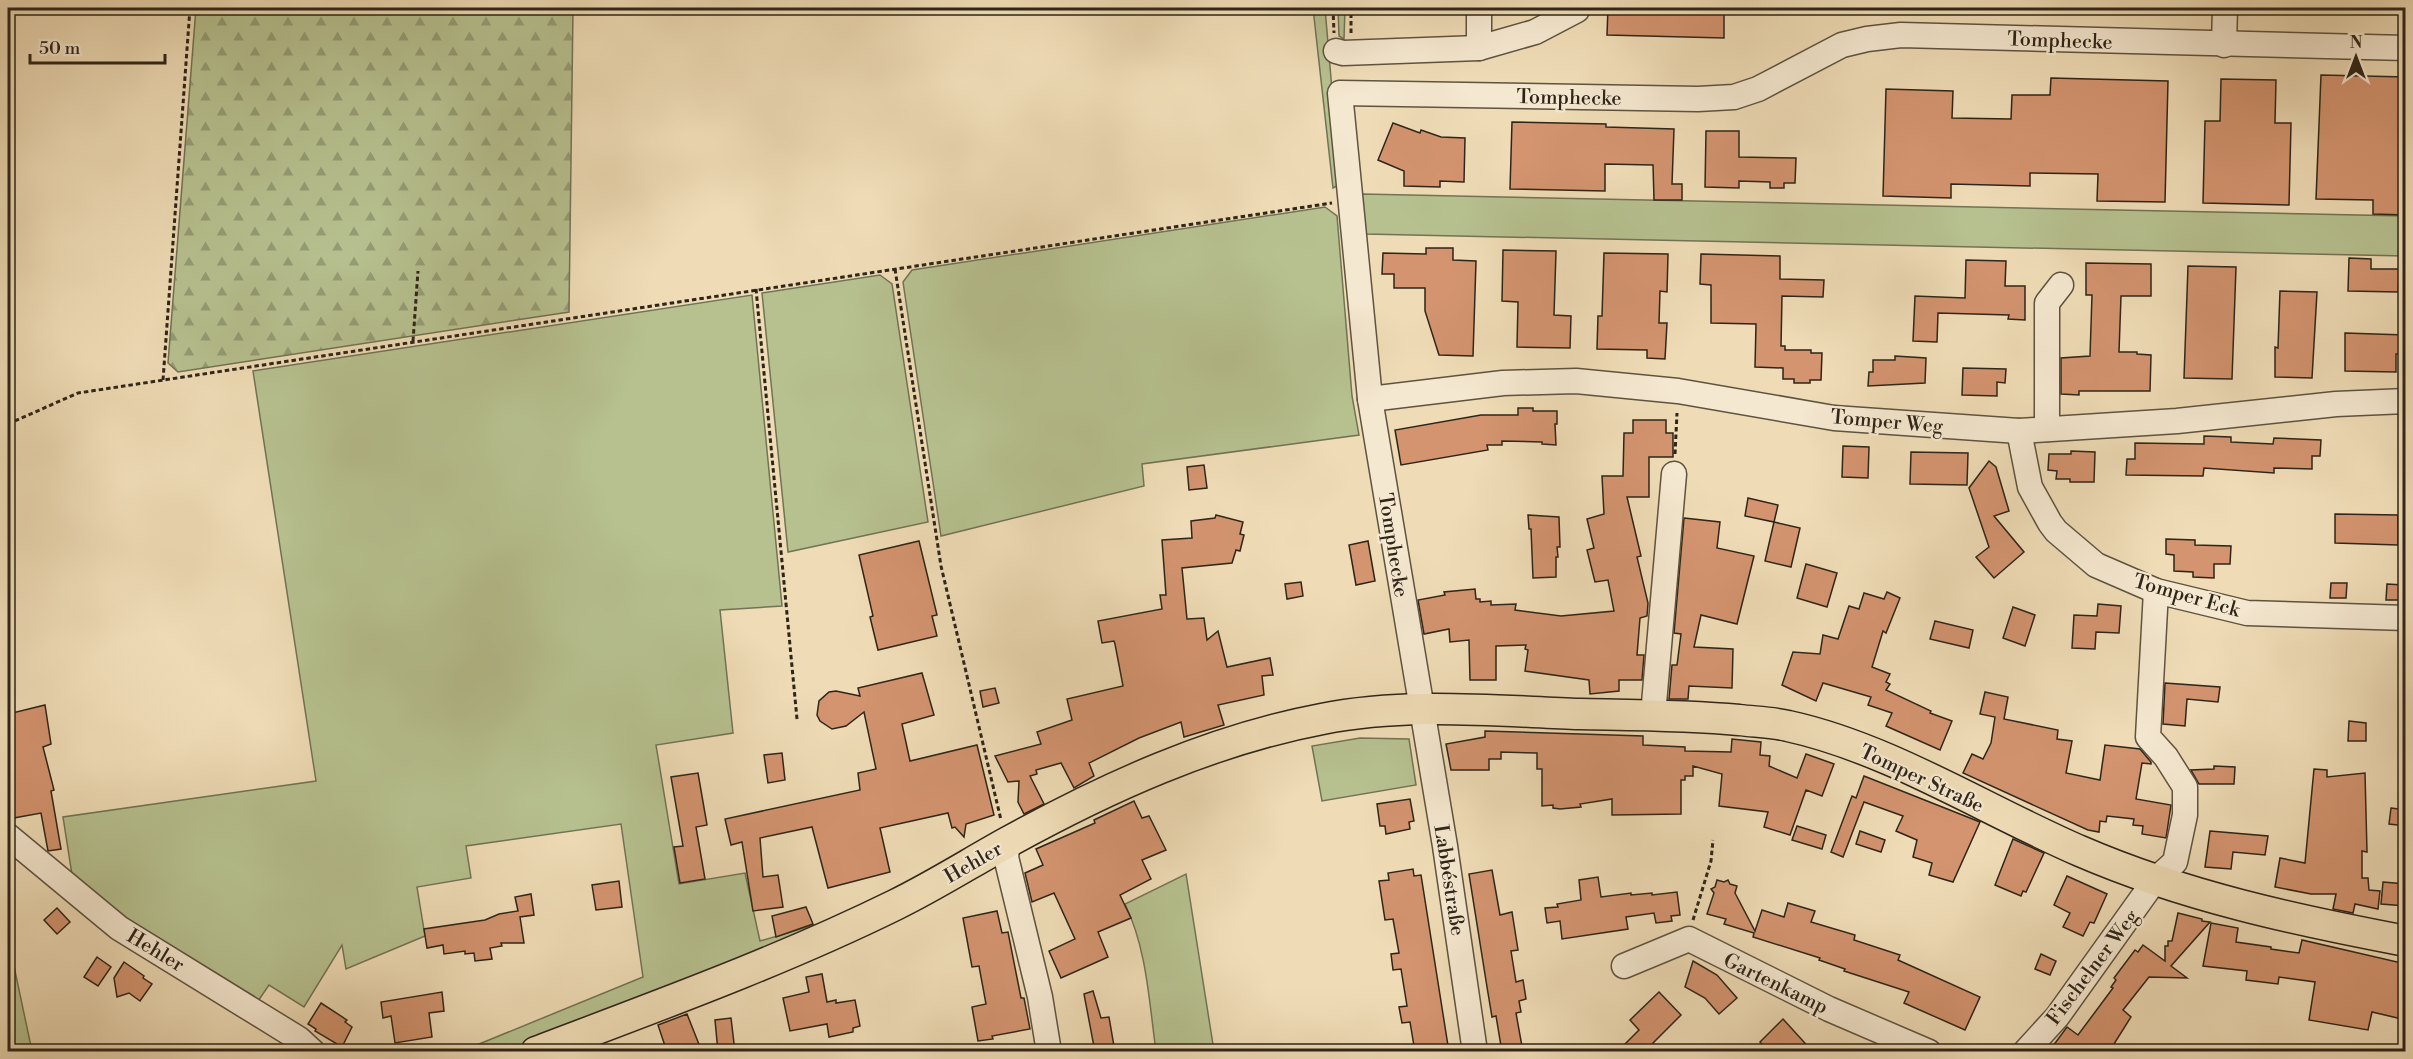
<svg xmlns="http://www.w3.org/2000/svg" width="2413" height="1059" font-family="'Libre Bodoni',serif">
<style>
.green{fill:#b7c190;stroke:#727354;stroke-width:1.5}
.forest{fill:url(#forest-firs);stroke:#727354;stroke-width:1.5}
.building{fill:#d3946f;stroke:#2e2519;stroke-width:1.5}
.lines{fill:none;stroke-linecap:round;stroke-linejoin:round}
.minor-casing{stroke:#5e5340;stroke-width:27}
.major-casing{stroke:#2e2519;stroke-width:33}
.path{stroke:#2e2519;stroke-width:3;stroke-dasharray:4.5 3;stroke-linecap:butt}
.minor{stroke:#f5e8d0;stroke-width:24}
.major{stroke:#efdcb6;stroke-width:30}
.labels{text-anchor:middle;stroke-width:4.5;stroke-linejoin:round;paint-order:stroke}
.street-label{font-size:20px;fill:#2e2519;stroke:#f5e8d0}
</style>
<defs>
<pattern id="forest-firs" width="22" height="20" patternUnits="userSpaceOnUse" patternTransform="scale(1.5)"><rect width="22" height="20" fill="#b7c190"/><path d="M5 1l3.5 6h-7zM16 11l3.5 6h-7z" fill="#959d75"/></pattern>
</defs>
<rect width="100%" height="100%" fill="#efdcb6"/>
<filter id="stains"><feTurbulence type="fractalNoise" baseFrequency=".00333" numOctaves="4"/><feColorMatrix values="0 0 0 0 .2 0 0 0 0 .09 0 0 0 0 .02 0 0 0 .5 -.17"/></filter>
<radialGradient id="worn" r=".72"><stop offset=".6" stop-color="#630" stop-opacity="0"/><stop offset="1" stop-color="#630" stop-opacity=".3"/></radialGradient>
<!-- green -->
<g class="green">
<polygon points="1313,8 1325,8 1340,184 1333,188"/>
<polygon points="1338,8 1345,8 1344,39 1339,36"/>
<polygon points="1362,194 2405,216 2405,256 1365,234"/>
<polygon points="1325,207 1337,216 1352,396 1359,435 1142,464 1144,486 941,536 903,282 912,270"/>
<polygon points="880,275 892,284 928,522 788,552 762,293"/>
<polygon points="752,295 782,606 720,610 733,733 656,745 679,884 745,873 760,941 814,925 810,931 756,960 519,1051 462,1051 643,977 621,824 466,846 471,878 417,887 425,936 346,969 342,945 304,1007 269,985 256,1004 125,923 73,881 63,817 316,781 253,371"/>
<polygon points="1360,738 1409,739 1416,785 1322,801 1312,746"/>
<path d="M1186,874L1214,1051H1156C1149,1002 1147,949 1125,904Z"/>
<polygon points="8,938 32,1051 8,1051"/>
</g>
<!-- forest -->
<polygon class="forest" points="196,8 573,8 569,312 178,372 168,363"/>
<!-- building -->
<g class="building">
<polygon points="1608,8 1724,8 1724,38 1607,35"/>
<polygon points="2321,75 2406,77 2406,215 2373,214 2373,200 2316,199"/>
<polygon points="2051,78 2168,81 2165,202 2097,201 2098,174 2030,173 2030,186 1951,184 1951,198 1883,196 1886,89 1953,91 1952,118 2011,119 2012,95 2050,95"/>
<polygon points="2221,79 2276,80 2275,123 2291,123 2289,205 2203,203 2205,121 2220,121"/>
<polygon points="1512,122 1606,124 1606,127 1674,129 1672,184 1682,184 1682,200 1654,200 1653,165 1605,164 1605,191 1510,189"/>
<polygon points="1393,123 1420,133 1421,130 1441,137 1465,138 1464,182 1440,181 1440,187 1404,186 1404,171 1378,160"/>
<polygon points="1706,131 1739,131 1739,157 1796,158 1795,183 1784,183 1784,188 1770,188 1770,182 1739,181 1739,188 1705,187"/>
<polygon points="1426,248 1453,248 1453,260 1476,261 1473,356 1439,355 1425,311 1425,288 1394,288 1394,274 1382,274 1383,253 1426,254"/>
<polygon points="1503,250 1556,251 1554,315 1571,316 1570,348 1517,347 1518,302 1502,301"/>
<polygon points="1604,253 1668,254 1667,292 1660,291 1659,323 1667,323 1665,359 1647,358 1647,350 1597,349 1598,316 1602,316"/>
<polygon points="1701,254 1780,256 1780,279 1824,280 1823,297 1782,296 1781,346 1785,346 1785,350 1811,350 1811,353 1822,353 1821,380 1810,380 1810,383 1794,383 1794,379 1783,379 1783,368 1755,367 1756,324 1711,323 1711,285 1700,284"/>
<polygon points="2349,258 2371,259 2371,269 2399,269 2398,292 2348,291"/>
<polygon points="1966,260 2006,261 2005,286 2025,286 2025,320 2008,319 2009,315 1938,313 1937,342 1913,341 1915,296 1965,298"/>
<polygon points="2086,263 2151,264 2151,296 2121,296 2119,352 2137,352 2137,354 2151,355 2150,391 2079,391 2079,395 2061,394 2061,358 2090,356 2092,295 2086,295"/>
<polygon points="2188,266 2236,267 2232,379 2184,378"/>
<polygon points="2280,291 2317,292 2312,378 2275,377 2275,347 2278,348"/>
<polygon points="2345,333 2405,335 2404,354 2396,354 2396,372 2345,371"/>
<polygon points="1895,356 1926,358 1925,383 1868,386 1869,372 1873,372 1873,360 1895,360"/>
<polygon points="1963,368 2006,369 2005,383 1997,382 1997,396 1962,395"/>
<polygon points="1518,408 1533,408 1533,411 1557,411 1557,424 1555,424 1556,445 1542,444 1542,442 1502,441 1502,445 1487,445 1488,450 1401,465 1395,430 1481,415 1518,415"/>
<polygon points="1633,420 1666,420 1666,433 1673,433 1673,457 1649,457 1649,497 1627,497 1641,556 1637,557 1648,603 1647,616 1640,618 1637,655 1644,655 1642,680 1619,680 1619,691 1590,694 1589,680 1525,671 1528,650 1525,649 1526,645 1496,646 1496,680 1470,680 1469,640 1450,642 1449,629 1424,634 1418,600 1445,595 1444,592 1475,589 1476,599 1480,599 1480,602 1491,601 1491,605 1516,604 1515,610 1561,616 1614,611 1608,580 1595,582 1587,550 1594,548 1587,519 1604,514 1602,476 1623,476 1624,433 1633,433"/>
<polygon points="2204,436 2231,437 2231,442 2273,444 2274,438 2321,440 2320,456 2312,456 2312,469 2274,468 2274,473 2204,468 2203,476 2126,475 2127,459 2135,459 2135,443 2204,444"/>
<polygon points="1843,446 1869,447 1868,478 1842,477"/>
<polygon points="2071,451 2095,452 2094,482 2070,482 2070,479 2056,479 2057,471 2048,470 2049,454 2071,454"/>
<polygon points="1911,452 1968,453 1967,485 1910,484"/>
<polygon points="1989,461 1996,467 2009,511 1994,516 2024,552 1994,578 1976,557 1989,547 1969,488"/>
<polygon points="1204,465 1207,488 1189,490 1187,467"/>
<polygon points="1748,498 1778,505 1774,522 1745,516"/>
<polygon points="2335,514 2398,515 2398,545 2335,543"/>
<polygon points="1216,515 1243,522 1240,534 1244,535 1240,551 1236,550 1232,563 1182,568 1187,619 1204,618 1207,640 1218,631 1227,667 1270,658 1273,675 1262,676 1264,695 1218,705 1224,725 1184,737 1181,722 1139,738 1089,763 1094,776 1074,788 1061,763 1036,770 1037,774 1030,776 1044,804 1024,814 1018,802 1019,781 1008,782 995,756 1041,744 1037,732 1072,720 1067,699 1123,686 1115,644 1114,641 1102,643 1098,621 1162,609 1160,595 1166,595 1162,540 1192,538 1191,521 1215,518"/>
<polygon points="1528,515 1559,517 1560,547 1557,547 1558,557 1556,557 1556,577 1533,578 1531,529 1529,529"/>
<polygon points="1684,518 1720,522 1717,548 1754,556 1737,624 1701,615 1694,647 1733,649 1732,688 1689,686 1688,699 1669,699 1672,665 1677,665 1681,634 1674,633"/>
<polygon points="1774,522 1800,528 1791,567 1765,561"/>
<polygon points="2166,539 2195,540 2195,545 2231,546 2230,564 2214,564 2214,578 2193,577 2193,572 2174,571 2174,555 2166,554"/>
<polygon points="919,541 937,615 932,616 937,636 878,650 870,617 873,616 859,555"/>
<polygon points="1368,541 1375,581 1356,585 1349,545"/>
<polygon points="1806,564 1837,573 1827,607 1797,598"/>
<polygon points="1301,582 1303,596 1287,599 1285,584"/>
<polygon points="2331,583 2347,583 2346,598 2330,598"/>
<polygon points="2387,584 2403,585 2402,600 2386,600"/>
<polygon points="1887,592 1900,598 1886,633 1883,631 1872,667 1890,674 1886,682 1890,684 1886,690 1931,711 1930,713 1952,721 1940,750 1886,726 1892,713 1868,705 1871,697 1823,683 1816,701 1782,685 1793,652 1820,654 1823,635 1838,639 1849,606 1859,609 1864,593 1884,599"/>
<polygon points="2098,604 2121,606 2119,633 2096,632 2095,649 2072,648 2074,615 2097,616"/>
<polygon points="2013,607 2035,615 2025,646 2003,638"/>
<polygon points="1935,621 1973,630 1969,648 1930,639"/>
<polygon points="922,673 934,715 902,724 910,761 977,745 994,815 966,824 964,837 955,827 952,828 948,813 880,828 890,872 828,888 812,827 760,838 763,877 778,875 783,907 753,911 742,842 731,845 725,819 860,790 858,773 876,769 864,712 846,726 832,729 820,721 817,715 819,701 829,692 836,691 860,696 858,688"/>
<polygon points="2165,683 2220,687 2218,702 2187,699 2185,726 2163,724"/>
<polygon points="995,688 999,703 983,707 980,691"/>
<polygon points="1985,692 2008,697 2004,719 2058,730 2057,739 2072,741 2066,773 2100,780 2105,745 2140,749 2151,762 2151,764 2142,763 2136,799 2171,805 2166,838 2142,834 2143,826 2133,825 2134,819 2107,816 2106,822 2100,821 2099,832 2088,830 1963,773 1972,754 1983,759 1991,743 1995,717 1980,714"/>
<polygon points="45,705 51,744 43,747 54,790 51,791 61,849 48,851 41,813 8,819 8,714"/>
<polygon points="2349,721 2366,723 2366,741 2348,741"/>
<polygon points="1485,731 1643,736 1643,745 1685,747 1685,751 1731,752 1732,739 1761,742 1760,755 1770,756 1769,766 1797,778 1806,754 1834,764 1822,796 1806,790 1790,835 1764,827 1768,812 1719,806 1722,774 1693,766 1693,776 1685,776 1685,780 1681,780 1681,814 1612,815 1612,799 1580,804 1581,807 1560,809 1553,808 1553,805 1542,806 1542,769 1537,769 1537,753 1501,752 1501,759 1489,759 1489,770 1451,770 1446,744 1485,737"/>
<polygon points="782,753 785,780 768,783 764,755"/>
<polygon points="2214,766 2235,767 2234,784 2199,784 2191,770 2214,769"/>
<polygon points="2314,769 2327,770 2327,777 2365,773 2367,852 2362,851 2362,878 2368,878 2369,890 2380,891 2378,909 2355,904 2353,913 2333,909 2336,894 2311,894 2275,887 2280,858 2305,863"/>
<polygon points="698,773 707,825 696,827 705,879 680,883 674,847 683,846 671,777"/>
<polygon points="1864,776 1980,822 1953,882 1929,875 1932,863 1913,857 1917,840 1896,831 1903,816 1864,802 1843,857 1831,852 1852,796 1856,798"/>
<polygon points="1410,799 1414,821 1409,822 1410,829 1386,834 1385,826 1380,826 1377,804"/>
<polygon points="1134,801 1142,818 1149,816 1166,850 1142,860 1151,879 1120,895 1131,918 1098,932 1108,957 1061,978 1049,951 1075,939 1054,893 1032,902 1025,873 1043,865 1036,849 1095,823 1094,820"/>
<polygon points="2391,808 2406,810 2406,826 2389,824"/>
<polygon points="1797,826 1826,835 1822,849 1792,840"/>
<polygon points="1860,831 1885,840 1881,852 1856,844"/>
<polygon points="2210,831 2268,836 2265,855 2233,852 2231,869 2205,867"/>
<polygon points="2013,839 2044,853 2026,892 2023,891 2021,896 1995,885"/>
<polygon points="1413,869 1414,876 1421,875 1449,1052 1415,1052 1410,1022 1402,1023 1399,1007 1407,1006 1401,969 1393,970 1391,954 1399,953 1393,919 1385,920 1379,881 1389,880 1388,873"/>
<polygon points="1492,870 1500,915 1512,912 1518,950 1511,951 1516,982 1523,980 1526,999 1519,1001 1521,1012 1516,1013 1523,1052 1502,1052 1496,1016 1492,1017 1487,987 1469,874"/>
<polygon points="2067,876 2107,894 2094,923 2090,922 2083,936 2063,927 2070,913 2054,905"/>
<polygon points="1598,877 1601,897 1631,893 1631,895 1652,893 1652,895 1677,892 1680,915 1671,916 1672,921 1656,923 1654,913 1626,917 1628,929 1562,939 1560,921 1547,923 1545,908 1558,907 1557,904 1581,900 1579,880"/>
<polygon points="1717,880 1724,882 1728,880 1730,884 1737,886 1735,893 1755,931 1762,910 1784,917 1788,903 1815,911 1811,922 1855,935 1854,940 1900,955 1898,960 1980,997 1965,1030 1904,1003 1909,992 1844,971 1845,969 1819,960 1820,958 1753,937 1754,933 1724,924 1726,919 1707,914 1714,893 1711,889 1715,887"/>
<polygon points="619,881 622,907 596,910 592,885"/>
<polygon points="2383,882 2406,884 2406,906 2381,904"/>
<polygon points="531,894 534,915 520,917 524,943 501,943 502,946 490,948 492,959 475,961 474,953 465,954 465,951 444,954 443,945 427,948 424,929 485,920 499,914 518,911 515,897"/>
<polygon points="806,907 813,924 776,937 772,916"/>
<polygon points="57,908 70,922 57,934 44,920"/>
<polygon points="997,911 1002,933 1008,932 1021,998 1024,998 1030,1029 992,1036 993,1039 978,1041 972,1007 986,1004 979,966 972,967 963,918"/>
<polygon points="2178,913 2202,919 2202,921 2210,922 2171,966 2187,978 2149,977 2123,1010 2131,1017 2109,1052 2060,1052 2053,1046 2067,1027 2078,1035 2113,988 2111,987 2116,980 2114,978 2135,950 2138,952 2143,945 2165,961 2165,946 2168,946 2168,941 2172,941"/>
<polygon points="2211,923 2238,928 2236,942 2271,947 2271,949 2299,953 2302,940 2406,964 2406,1020 2372,1012 2368,1030 2309,1020 2315,982 2279,977 2278,984 2246,980 2247,971 2203,966"/>
<polygon points="2041,954 2056,961 2050,975 2035,969"/>
<polygon points="97,957 111,967 98,986 84,977"/>
<polygon points="1693,961 1717,975 1737,998 1719,1014 1705,998 1685,987"/>
<polygon points="124,962 144,976 143,978 152,984 140,1001 129,993 117,997 114,978"/>
<polygon points="822,974 827,1002 836,1000 836,1003 855,1000 860,1026 853,1028 853,1032 829,1037 827,1024 790,1031 783,998 809,992 806,977"/>
<polygon points="1093,991 1101,1018 1109,1017 1115,1052 1095,1052 1084,994"/>
<polygon points="442,992 444,1011 429,1013 432,1037 395,1043 391,1016 383,1018 381,1002"/>
<polygon points="1659,992 1681,1015 1653,1043 1661,1052 1617,1052 1639,1030 1630,1020"/>
<polygon points="321,1003 347,1020 345,1022 352,1027 342,1047 315,1031 316,1029 308,1024"/>
<polygon points="687,1014 702,1052 667,1052 658,1025"/>
<polygon points="731,1018 735,1052 718,1052 715,1020"/>
<polygon points="1783,1019 1813,1052 1769,1052 1760,1042"/>
</g>
<g class="lines">
<defs>
<g id="minor">
<polyline points="2224,45 2225,8"/>
<polyline points="1479,48 1479,8"/>
<polyline points="1336,51 1343,53 1479,48 1535,32 1577,10"/>
<polyline points="1370,399 1503,383 1576,381 1678,391 1834,418 2019,431 2177,421 2336,404 2406,401"/>
<polyline points="2047,429 2047,303 2061,285"/>
<polyline points="2019,431 2030,487 2050,523 2056,531 2096,565 2156,591 2247,613 2406,618"/>
<polyline points="1653,715 1674,474"/>
<polyline points="8,836 119,928 299,1039 313,1052"/>
<polyline points="1008,841 1006,857 1040,997 1049,1052"/>
<polyline points="1624,966 1689,939 1829,1009 1929,1052"/>
<polyline points="1475,1052 1445,846 1370,399 1340,93 1698,99 1734,97 1758,89 1842,45 1867,39 1901,35 2406,48"/>
<polyline points="2025,1052 2057,1017 2155,880 2175,862 2185,815 2185,787 2166,757 2148,737 2156,591"/>
</g>
<path id="major" d="M536,1052C657,1006 779,962 895,905C934,886 970,863 1008,842C1106,788 1211,740 1322,719C1406,702 1495,711 1580,714C1633,715 1686,715 1739,720C1755,722 1772,722 1788,726C1889,748 1985,810 2080,851C2184,896 2295,920 2406,941"/>
</defs>
<!-- minor casing -->
<use href="#minor" class="minor-casing"/>
<!-- major casing -->
<use href="#major" class="major-casing"/>
<!-- path -->
<g class="path">
<polyline points="1333,8 1334,33"/>
<polyline points="1351,33 1351,8"/>
<polyline points="895,269 941,566 1001,820"/>
<polyline points="756,289 797,719"/>
<polyline points="413,341 418,271"/>
<polyline points="163,380 190,8"/>
<polyline points="8,424 78,393 1332,203"/>
<polyline points="1675,454 1677,413"/>
<polyline points="1693,920 1711,861 1713,840"/>
</g>
<!-- minor -->
<use href="#minor" class="minor"/>
<!-- major -->
<use href="#major" class="major"/>
</g>
<g class="labels">
<!-- street labels -->
<g class="street-label">
<text transform="translate(2060 40) rotate(2)" y="7">Tomphecke</text>
<text transform="translate(1569 97) rotate(1)" y="7">Tomphecke</text>
<text transform="translate(1887 421) rotate(5)" y="7">Tomper Weg</text>
<text transform="translate(1394 545) rotate(81)" y="7">Tomphecke</text>
<text transform="translate(2187 595) rotate(16)" y="7">Tomper Eck</text>
<text transform="translate(1922 778) rotate(25)" y="7">Tomper Straße</text>
<text transform="translate(973 862) rotate(-30)" y="7">Hehler</text>
<text transform="translate(1450 880) rotate(81)" y="7">Labbéstraße</text>
<text transform="translate(156 950) rotate(31)" y="7">Hehler</text>
<text transform="translate(2092 967) rotate(-53)" y="7">Fischelner Weg</text>
<text transform="translate(1776 983) rotate(26)" y="7">Gartenkamp</text>
</g>
</g>
<!-- margin -->
<rect width="2413" height="1059" fill="none" stroke="#efdcb6" stroke-width="30"/>
<rect x="9" y="9" width="2395" height="1041" fill="none" stroke="#2e2519" stroke-width="3"/>
<rect x="15" y="15" width="2383" height="1029" fill="none" stroke="#2e2519" stroke-width="1.5"/>
<!-- north arrow -->
<g transform="translate(2356 57)" stroke="#f5e8d0" stroke-width="4.5" paint-order="stroke">
<path d="M0-4.5L10 22L0 15L-10 22Z" fill="#2e2519"/>
<text y="-9" font-size="16" font-weight="bold" text-anchor="middle" fill="#2e2519">N</text>
</g>
<!-- scale -->
<path d="M30 54v9h135v-9" fill="none" stroke="#2e2519" stroke-width="3"/>
<text x="39" y="54" font-size="18" fill="#2e2519" stroke="#f5e8d0" stroke-width="4.5" paint-order="stroke">50 m</text>
<rect width="100%" height="100%" filter="url(#stains)"/>
<rect width="100%" height="100%" fill="url(#worn)"/>
</svg>
